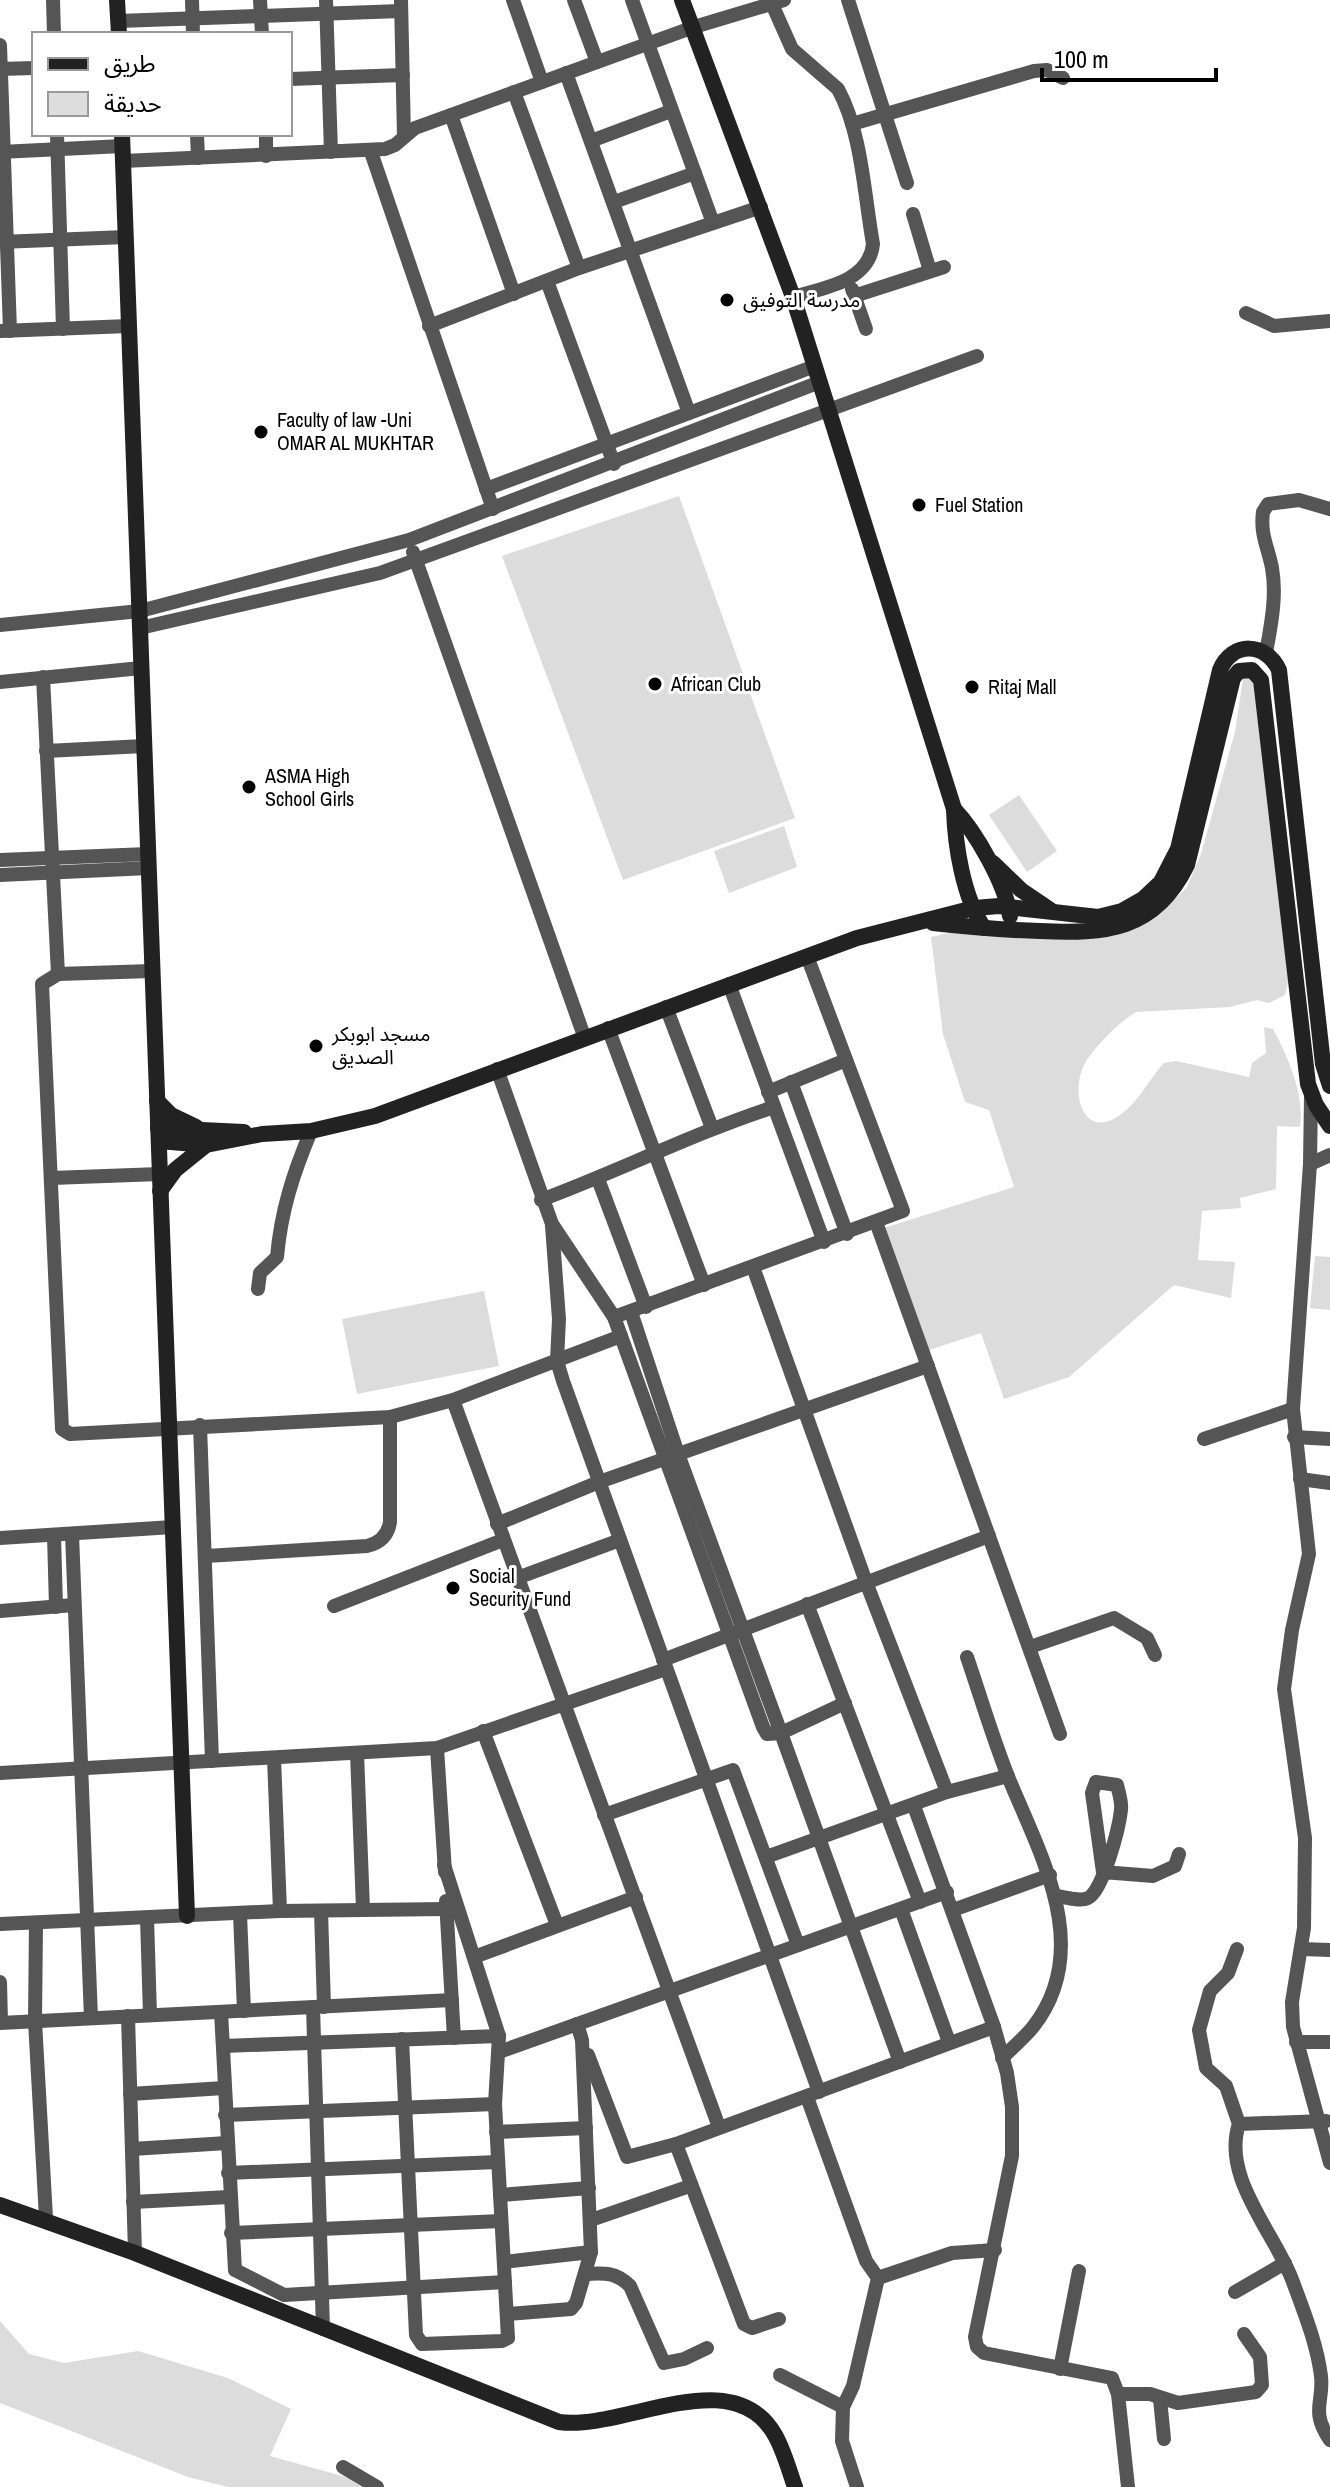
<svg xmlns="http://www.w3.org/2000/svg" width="1330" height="2487" font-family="'Archivo Narrow','Noto Sans Arabic',sans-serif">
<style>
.green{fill:#dcdcdc}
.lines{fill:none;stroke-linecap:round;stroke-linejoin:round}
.street{stroke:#555;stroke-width:14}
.secondary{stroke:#222;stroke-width:16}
.poi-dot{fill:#000;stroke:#fff;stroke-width:3}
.labels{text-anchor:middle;stroke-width:6;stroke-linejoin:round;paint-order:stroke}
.poi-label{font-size:20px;fill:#000;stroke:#fff;text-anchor:start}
</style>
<rect width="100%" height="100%" fill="#fff"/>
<!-- green -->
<g class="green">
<polygon points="679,496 795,818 623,880 502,556"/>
<path d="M1244,672L1256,680L1288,982L1285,995L1269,1003L1257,1000L1230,1007L1136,1012C1119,1022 1094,1047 1084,1065C1070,1093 1083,1141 1120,1115C1138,1103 1149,1079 1164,1063L1176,1061L1249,1077L1252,1063L1266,1053L1264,1027L1273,1029C1288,1057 1305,1095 1300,1127L1277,1126L1276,1189L1240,1198L1241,1208L1202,1211L1198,1260L1235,1262L1231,1298L1174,1285L1069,1377L1004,1399L981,1333L929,1350L884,1228L1014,1187L989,1110L965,1102L943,1034L931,937L962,930L1021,933L1150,920L1171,903L1187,887L1201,854L1235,732Z"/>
<polygon points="1019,795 1057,851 1027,872 989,815"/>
<polygon points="784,826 797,867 729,893 714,851"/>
<polygon points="1315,1256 1330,1257 1330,1310 1310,1308"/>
<polygon points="484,1291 499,1366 357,1394 342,1319"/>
<polygon points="0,2321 29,2354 64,2363 138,2351 228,2378 291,2409 270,2456 382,2487 228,2487 188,2477 0,2403"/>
</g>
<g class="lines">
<!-- street -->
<g class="street">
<polyline points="53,0 54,34"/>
<polyline points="192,0 193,34"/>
<polyline points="260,0 262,34"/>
<polyline points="326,0 331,152"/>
<polyline points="401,0 404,137"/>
<polyline points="513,0 542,82"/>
<polyline points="574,0 597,62"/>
<polyline points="632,0 713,223"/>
<polyline points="848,0 907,183"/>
<path d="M772,4L792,49L838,89C862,133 864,194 873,244C869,282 823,288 793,297"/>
<polyline points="118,21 401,11"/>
<polyline points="0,45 10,331"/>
<polyline points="0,69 34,68"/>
<polyline points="566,73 689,413"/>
<polyline points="290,79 403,75"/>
<polyline points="514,92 579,268"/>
<polyline points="451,115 514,294"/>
<polyline points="852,124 1034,71 1047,70 1063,78"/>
<polyline points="57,134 63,329"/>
<polyline points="197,134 198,158"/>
<polyline points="266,134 266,156"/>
<polyline points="591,141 671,111"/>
<polyline points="0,152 123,146"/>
<polyline points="371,152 493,509"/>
<polyline points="123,161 385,149 395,145 415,128 694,27 784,0"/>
<polyline points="614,202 695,173"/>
<polyline points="913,214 930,271"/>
<polyline points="0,242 126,237"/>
<polyline points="547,281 614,464"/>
<polyline points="852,289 866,329"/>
<polyline points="854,296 944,267"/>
<polyline points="1246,313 1274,326 1330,321"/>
<polyline points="429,326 579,268 761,207"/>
<polyline points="0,331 129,326"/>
<polyline points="486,489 815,366"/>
<polyline points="413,552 584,1036"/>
<polyline points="0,625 140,611 409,540 820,382"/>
<polyline points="140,628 380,573 977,356"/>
<path d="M1266,653C1271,625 1277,596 1272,568C1268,547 1260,535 1263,512L1268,504L1299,500L1330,509"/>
<polyline points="43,677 58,974"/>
<polyline points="0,682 141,668"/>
<polyline points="46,751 144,746"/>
<polyline points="0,860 148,854"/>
<polyline points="0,875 149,868"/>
<polyline points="152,971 58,974 42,984 62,1429 70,1434 390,1417 453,1400"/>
<polyline points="729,984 824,1242"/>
<polyline points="666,1007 712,1128"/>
<polyline points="608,1028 704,1285"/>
<polyline points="497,1069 552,1224 614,1317 763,1727 767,1734 781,1733 900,2062"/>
<polyline points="791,1082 847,1234"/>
<polyline points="768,1092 846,1060"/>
<polyline points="1311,1096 1310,1164 1293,1409 1309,1554 1292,1630 1284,1689 1305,1838 1304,1928 1292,2002 1293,2027 1330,2163"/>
<polyline points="1310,1164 1330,1155"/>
<polyline points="51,1178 160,1174"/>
<polyline points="598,1179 646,1307"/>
<path d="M541,1200C619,1171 694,1133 774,1107"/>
<polyline points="876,1222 1060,1734"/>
<polyline points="552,1226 559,1319 557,1361 563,1381 819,2092"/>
<polyline points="753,1267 866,1582 947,1792"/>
<path d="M258,1289L260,1273L277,1257C281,1211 293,1174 311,1131"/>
<polyline points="631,1312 678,1454 781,1733 845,1703"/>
<polyline points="614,1317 903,1211 807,956"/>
<polyline points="621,1336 453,1400 719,2127"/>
<polyline points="200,1425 212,1761"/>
<polyline points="1294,1437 1330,1439"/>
<polyline points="1204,1439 1293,1409"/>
<polyline points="1300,1479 1330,1483"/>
<polyline points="497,1524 599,1482 928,1366"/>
<polyline points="72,1534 91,2018"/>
<polyline points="54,1535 56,1607"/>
<polyline points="0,1538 173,1527"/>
<path d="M206,1556L367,1546C380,1543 388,1535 390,1522V1417"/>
<polyline points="517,1578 620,1540"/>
<polyline points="807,1604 920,1902"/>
<polyline points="334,1606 503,1540"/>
<polyline points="0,1611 74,1605"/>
<polyline points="1030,1647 1114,1618 1147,1638 1155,1655"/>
<path d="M967,1657C981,1698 993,1739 1009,1779C1041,1856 1094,1949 1033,2027C1024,2038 1012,2048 1002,2058"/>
<polyline points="663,1660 989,1536"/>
<polyline points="483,1731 557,1925"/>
<polyline points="437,1748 445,1872"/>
<polyline points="357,1753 363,1909"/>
<polyline points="274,1758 280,1911"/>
<polyline points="0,1773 437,1748 666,1669"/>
<polyline points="914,1806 994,2027 1007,2073 1012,2107 1012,2156 975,2337 977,2347 984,2353 1112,2378 1118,2394 1128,2487"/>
<polyline points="604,1815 733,1770 798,1945"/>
<polyline points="766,1857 947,1792 1008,1776"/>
<path d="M1056,1896C1065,1897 1080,1902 1088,1898C1103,1891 1119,1828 1121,1810C1122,1802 1119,1793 1117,1785L1096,1782L1092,1793L1103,1872L1153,1876L1175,1866L1179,1854"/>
<polyline points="446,1901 454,2038"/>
<polyline points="901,1909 949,2042"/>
<polyline points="953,1910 1050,1875"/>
<polyline points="321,1911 324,2007"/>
<polyline points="240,1914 244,2011"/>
<polyline points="147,1918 150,2015"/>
<polyline points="36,1923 35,2021 46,2218"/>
<polyline points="0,1924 280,1911 447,1909"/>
<polyline points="1237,1949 1228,1973 1210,1991 1199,2030 1206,2068 1226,2086 1239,2124"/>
<polyline points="1301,1949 1330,1950"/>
<polyline points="474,1957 636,1897"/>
<polyline points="0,1982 1,2022"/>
<polyline points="313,2007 323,2329"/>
<polyline points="221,2012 235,2270 284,2295 505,2282"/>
<polyline points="128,2016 135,2253"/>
<polyline points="0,2023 452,2000"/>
<polyline points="402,2039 416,2335 422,2344 502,2341 508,2338 495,2104 499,2036 444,1865"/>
<polyline points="1296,2042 1330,2042"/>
<polyline points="223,2046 499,2036"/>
<polyline points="499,2052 947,1892"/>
<polyline points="588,2055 627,2157 676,2144"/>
<polyline points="130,2094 224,2088"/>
<polyline points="807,2097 866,2261 878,2278 952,2253 995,2250"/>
<polyline points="225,2115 495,2104"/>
<path d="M1326,2121L1239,2124C1221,2178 1276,2234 1293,2282C1304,2312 1317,2344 1321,2376C1324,2402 1310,2411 1330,2440"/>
<polyline points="496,2132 586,2128"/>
<polyline points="132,2149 227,2143"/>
<polyline points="228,2173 498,2162"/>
<polyline points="500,2195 589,2188"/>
<polyline points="133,2202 229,2197"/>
<polyline points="591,2220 690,2186"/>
<polyline points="231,2233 501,2221"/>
<polyline points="504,2262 591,2252"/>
<path d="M585,2274C604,2273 616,2272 630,2286L664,2363L684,2359L707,2348"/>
<polyline points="1235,2292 1285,2263"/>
<polyline points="507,2314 571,2309 576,2303 591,2252 582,2040 577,2024"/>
<polyline points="779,2319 752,2328 744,2324 676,2144 994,2027"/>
<polyline points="1060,2369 1079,2271"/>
<polyline points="780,2375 843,2407"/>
<polyline points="1118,2394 1150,2394 1178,2403 1256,2392 1262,2385 1260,2357 1244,2334"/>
<polyline points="1160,2399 1164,2439"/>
<polyline points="343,2467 377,2487"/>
<polyline points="857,2487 842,2441 843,2407 853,2386 878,2278"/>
</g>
<!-- secondary -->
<g class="secondary">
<polyline points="117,0 119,34"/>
<path d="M682,0L793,297L954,809C955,845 963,897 984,928"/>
<polyline points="122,134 187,1916"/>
<path d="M954,809C976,832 1006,885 1010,916"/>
<polyline points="993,863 1021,890 1052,911"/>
<path d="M933,923C969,927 1004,930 1040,931C1105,934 1155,931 1187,865L1233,678L1239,671L1252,670L1261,680L1308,1084L1316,1105L1330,1126"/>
<polyline points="157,1101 171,1115 196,1127"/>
<polyline points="158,1128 244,1132"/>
<path d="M159,1141L206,1145L262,1134L311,1131L375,1116L857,938L974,908L999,906L1098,917L1122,911L1143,899L1161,882L1178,849L1220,670C1232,641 1266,642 1279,670L1323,1064L1330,1086"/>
<polyline points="160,1191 175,1170 206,1145"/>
<path d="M0,2205L135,2253L559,2422C625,2431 732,2360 775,2435C784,2451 789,2470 795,2487"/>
</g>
</g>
<!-- markers -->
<g class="poi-dot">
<circle cx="727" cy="300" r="8"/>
<circle cx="261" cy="432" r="8"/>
<circle cx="919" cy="505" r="8"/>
<circle cx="655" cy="684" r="8"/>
<circle cx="972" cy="687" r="8"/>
<circle cx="249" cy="787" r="8"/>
<circle cx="316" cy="1046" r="8"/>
<circle cx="453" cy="1588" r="8"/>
</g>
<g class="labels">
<!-- poi labels -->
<g class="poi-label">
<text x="743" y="307">مدرسة التوفيق</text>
<text x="277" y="427">Faculty of law -Uni<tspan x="277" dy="23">OMAR AL MUKHTAR</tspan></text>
<text x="935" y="512">Fuel Station</text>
<text x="671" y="691">African Club</text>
<text x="988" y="694">Ritaj Mall</text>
<text x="265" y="783">ASMA High<tspan x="265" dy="23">School Girls</tspan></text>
<text x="332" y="1041">مسجد ابوبكر<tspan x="332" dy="23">الصديق</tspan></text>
<text x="469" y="1583">Social<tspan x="469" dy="23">Security Fund</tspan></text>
</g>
</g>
<!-- legend -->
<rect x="32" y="32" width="260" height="104" fill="#ffffff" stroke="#999999" stroke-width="2"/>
<rect x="48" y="58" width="40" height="12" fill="#222222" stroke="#999999" stroke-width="2"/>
<text x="104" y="72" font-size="24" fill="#000000">طريق</text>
<rect x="48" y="92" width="40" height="24" fill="#dcdcdc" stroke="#999999" stroke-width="2"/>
<text x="104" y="112" font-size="24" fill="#000000">حديقة</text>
<!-- scale -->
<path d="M1042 68v12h174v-12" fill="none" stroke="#000000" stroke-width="4"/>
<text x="1054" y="68" font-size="24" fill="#000000" stroke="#ffffff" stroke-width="6" paint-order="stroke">100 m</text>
</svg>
